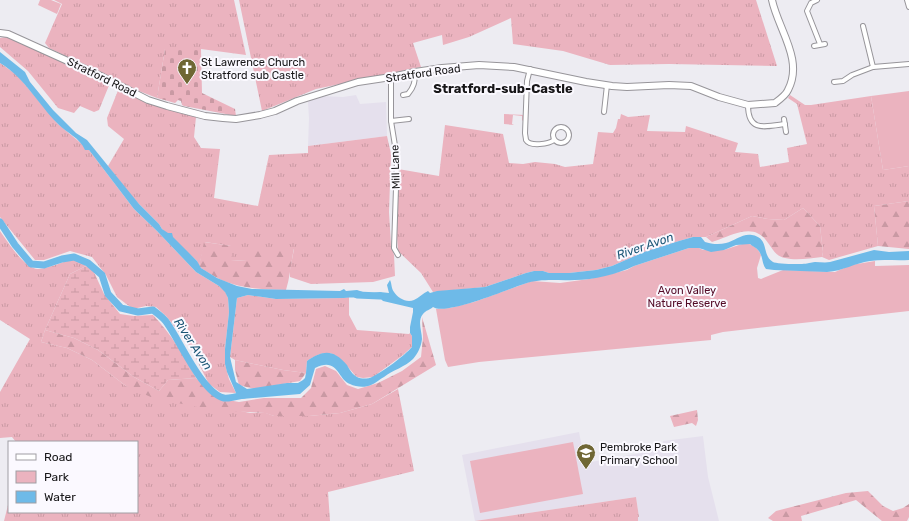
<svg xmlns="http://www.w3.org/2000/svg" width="909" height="521" font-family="Rubik,sans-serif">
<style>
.built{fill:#e5e0ed}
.grass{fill:url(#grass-tufts)}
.forest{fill:url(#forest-firs)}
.wetland{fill:url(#wetland-marsh)}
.cemetery{fill:url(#cemetery-stones)}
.green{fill:#ebb3bf}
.water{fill:#6ebae8}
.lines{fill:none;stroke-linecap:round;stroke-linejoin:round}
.river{stroke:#6ebae8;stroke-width:7}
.street-casing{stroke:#97959a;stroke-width:6}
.secondary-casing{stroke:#97959a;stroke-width:8}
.street{stroke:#fff;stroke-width:4}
.secondary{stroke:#fff;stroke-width:6}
.labels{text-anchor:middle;stroke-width:4;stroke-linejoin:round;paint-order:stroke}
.poi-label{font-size:11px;fill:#171618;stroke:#fbf9ff;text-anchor:start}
.street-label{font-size:11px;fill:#171618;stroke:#fbf9ff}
.park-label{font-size:11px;fill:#520925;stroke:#fbf9ff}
.water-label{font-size:12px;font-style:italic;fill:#1c5676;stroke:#fbf9ff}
.quarter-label{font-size:13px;font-weight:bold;fill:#171618;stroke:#fbf9ff}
</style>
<defs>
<pattern id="grass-tufts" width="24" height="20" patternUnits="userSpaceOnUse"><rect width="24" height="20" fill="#ebb3bf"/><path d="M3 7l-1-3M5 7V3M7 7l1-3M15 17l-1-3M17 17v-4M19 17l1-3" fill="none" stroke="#c999a3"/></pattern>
<pattern id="forest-firs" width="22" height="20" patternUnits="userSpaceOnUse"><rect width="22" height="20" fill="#ebb3bf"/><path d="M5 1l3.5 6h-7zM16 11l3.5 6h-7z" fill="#c999a3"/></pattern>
<pattern id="wetland-marsh" width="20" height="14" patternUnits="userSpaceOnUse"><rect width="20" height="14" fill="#ebb3bf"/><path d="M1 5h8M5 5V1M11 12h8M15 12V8" fill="none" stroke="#c999a3"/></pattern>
<pattern id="cemetery-stones" width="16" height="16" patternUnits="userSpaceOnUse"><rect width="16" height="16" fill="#ebb3bf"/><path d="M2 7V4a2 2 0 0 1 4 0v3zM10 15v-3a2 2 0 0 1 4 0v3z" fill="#c999a3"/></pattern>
</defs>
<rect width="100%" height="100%" fill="#edecf2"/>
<!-- built -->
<g class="built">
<polygon points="356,95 360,104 386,102 387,136 308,146 309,118 308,102 321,96 343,97"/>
<polygon points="579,432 585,463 664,449 663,441 703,436 708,477 719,521 638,521 638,517 639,517 636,497 475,521 462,455"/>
</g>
<!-- grass -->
<g class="grass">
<polygon points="54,0 234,0 246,55 201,49 165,49 157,98 139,91 49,48 45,43 62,4"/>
<polygon points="239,0 756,0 777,66 669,64 610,65 563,51 513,44 511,18 469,37 443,45 442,35 413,43 421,67 316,89 262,111"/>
<polygon points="6,37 110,83 99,110 94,112 80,106 74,113 58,108 28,71 0,47 0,38"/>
<polygon points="0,63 17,75 58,124 89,150 134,209 157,231 196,272 219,286 225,291 228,298 229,312 225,349 225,364 229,379 236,393 220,392 209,384 189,345 166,316 156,307 146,306 133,309 117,297 106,275 92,257 70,251 44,260 35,260 0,217"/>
<polygon points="119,88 160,106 196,117 194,137 201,148 220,149 214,198 258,206 269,155 308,153 308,146 387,136 391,154 389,212 391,245 394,255 395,276 373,282 311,284 290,277 290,270 294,249 247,260 231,261 231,246 205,242 199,266 197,261 162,229 159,224 133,198 108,166 124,139 108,126 107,118"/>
<polygon points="790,95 805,105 811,105 871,96 883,170 909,166 909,201 874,206 878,246 829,260 822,257 823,252 820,226 803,208 784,220 768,219 752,216 706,237 693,237 679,241 644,252 612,266 596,270 569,273 549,273 543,271 534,271 526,273 485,287 433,292 421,273 398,251 397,237 398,169 439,176 445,125 503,134 509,163 523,164 535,162 555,164 565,167 593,164 598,132 613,133 616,128 618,119 620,119 621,114 628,117 650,115 647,131 685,132 686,126 738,143 735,152 758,154 760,167 789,162 787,148 807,144 797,104 788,98"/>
<path d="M0,231C8,242 25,270 39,269C51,268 63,261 75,259L86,266L70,274L45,330L41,342L67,348L92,360L126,386L250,413H266L274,416H309L340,413L372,404L398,389L414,471L328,492L330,521H4L9,501V512H137V442H16L12,437L0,438V392L30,339L0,320Z"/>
<path d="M248,295L276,299L344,298L349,297V315L357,330L409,334L410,333L412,336V347L403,355L373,377L363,378L357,377C339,358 333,343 307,361L306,373L283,370L235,360L230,357L237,298Z"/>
<polygon points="636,497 639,517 638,517 638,521 475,521"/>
</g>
<!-- forest -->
<g class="forest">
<polygon points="909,201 909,249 878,246 874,206"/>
<path d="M803,208L820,226L823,252L822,257C810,258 797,261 785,258C767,255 770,226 741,232C731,234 722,239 712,242L706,237L752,216L768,219L784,220Z"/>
<path d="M204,242L232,246L231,261L247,260L249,251L294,248C291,263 290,277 286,290C260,289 235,289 212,275C208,272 203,270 199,266Z"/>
<polygon points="422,317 436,365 372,404 340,413 309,416 274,416 265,413 212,410 153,398 126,386 92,360 67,348 41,342 45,330 74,338 98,350 134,377 159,391 168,380 196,378 217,398 239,402 264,398 301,398 311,388 316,369 325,366 336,371 347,385 358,389 378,383 402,371 421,357 423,337"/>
<polygon points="235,360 283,370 306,373 300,381 254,389 239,385 235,370"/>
<polygon points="697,410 698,420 696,426 692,423 674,427 670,416"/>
<polygon points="868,491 883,506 893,511 903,508 909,504 909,517 907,521 882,521 856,500 801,516 802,521 773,521 768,518 776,511 846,493"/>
</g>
<!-- wetland -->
<path class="wetland" d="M86,266L93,270L104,294L120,314L134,316L153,315C172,335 183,354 196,378L168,380L159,391L134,377L98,350L74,338L45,330L70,274Z"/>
<!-- cemetery -->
<polygon class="cemetery" points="165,49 201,49 202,93 235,109 236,116 184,106 182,105 181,101 178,100 175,103 157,98"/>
<!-- green -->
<g class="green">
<polygon points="40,0 51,0 61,4 57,14 38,5"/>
<polygon points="909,91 909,166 883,170 871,96"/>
<polygon points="504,114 525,115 524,122 522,120 522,116 513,115 512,124 514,125 504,124"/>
<path d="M745,243C752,244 758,248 761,255L757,268L758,278L761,279L783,270L835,272L851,265L875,261V266L909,265V311L723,332L711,335V340L479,362L448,367L445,360L436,309L450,308L474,302L532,281L560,283L589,279L627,270L634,266L689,248H699L703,250H724Z"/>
<polygon points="573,442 583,494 480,513 470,461"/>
</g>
<!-- water -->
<path class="water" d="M0,52L25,72L30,82L53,110L76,133L87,140L139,204L159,224L162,229L168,233H172L173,237L197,261L201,268L217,278L237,286L252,289L340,291L344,289L346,291L357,290L366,293V296C358,298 351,297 344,298L276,299L248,295L237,298L230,357L236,382L247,389L287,383H298L303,380L305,378L306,373L307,361C323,350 333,349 347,365C349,369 353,375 357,377C361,379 368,379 372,377C384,371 404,356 412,347V336L410,333V327L413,312V308L383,301L378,296L372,297L373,293L380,292L389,293L387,285L390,280C392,284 391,288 394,292C398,298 406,303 414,300C419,298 423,293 428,291L430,293L437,291L485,287L526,273L534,271H543L549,273H569L596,270L612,266L644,252L679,241L693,237H701L705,242C711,244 719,245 726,243C734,241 743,233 752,235C770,238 761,255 773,262C776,264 804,265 809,263C812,263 812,262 815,262C820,262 825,263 830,262L874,250L889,252L909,251V260C896,261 883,259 870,261C855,263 843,271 827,272L774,270L766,269C762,264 763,258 760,253C758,248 753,247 750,244L736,245L724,250L711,252L699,248H689L634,266C618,274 593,280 575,280C556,281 542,278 524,284C508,289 446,316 433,307C430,310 426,310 423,314C417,321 422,331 422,339C421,347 418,353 413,359C405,367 393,370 384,377C380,379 376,383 371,385C365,388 356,387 350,384C338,380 338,356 315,368L310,385L300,394L242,399L236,393L227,372L225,364V349L229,312L228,298L225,292L219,286L196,272L157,231L134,209L89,150H85C80,138 67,133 58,124C37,103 26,79 0,63Z"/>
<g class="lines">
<!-- river -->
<g class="river">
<path d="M0,222L15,245L31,264L44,265L62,259L74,257L88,263L102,275L108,294L121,308L138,312L153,310C158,314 164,318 167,323C180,341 202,393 224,398C229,399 243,395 248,394"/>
<polyline points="357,295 380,296"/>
</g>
<defs>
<g id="street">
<polyline points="817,0 811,3 807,11 820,44"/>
<polyline points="907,0 909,7"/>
<polyline points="863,26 873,67"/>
<polyline points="814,46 825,44"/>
<path d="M530,69L527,81L525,133C525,134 526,139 526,140C530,147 549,144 554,140"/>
<polyline points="391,77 391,121 397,158 394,248 398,255"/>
<polyline points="834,82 843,81 852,75 873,67 909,64"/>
<path d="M403,95L408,94C414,87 415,82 415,72"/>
<path d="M748,105C748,132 764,127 785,124"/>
<polyline points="604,112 607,85"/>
<polyline points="784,119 786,132"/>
<polyline points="391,121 409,119"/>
<circle cx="561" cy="135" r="8"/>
</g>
<path id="secondary" d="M0,33L8,34L103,77L148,100L167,106L205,116L223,118L236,119L260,115L275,111L297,101L358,82L391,77L415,72L442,68L479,65L514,67L586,82L612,86L627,87L669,85L691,86L719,97L748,105L775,103C779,100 786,95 788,90C804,60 778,29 772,0"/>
</defs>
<!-- street casing -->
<use href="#street" class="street-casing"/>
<!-- secondary casing -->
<use href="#secondary" class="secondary-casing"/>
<!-- street -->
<use href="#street" class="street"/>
<!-- secondary -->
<use href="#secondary" class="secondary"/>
</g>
<!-- icons -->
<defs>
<symbol id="church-pin" viewBox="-11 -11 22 30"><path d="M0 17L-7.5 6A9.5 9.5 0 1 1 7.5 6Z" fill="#6f6734" stroke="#fbf9ff"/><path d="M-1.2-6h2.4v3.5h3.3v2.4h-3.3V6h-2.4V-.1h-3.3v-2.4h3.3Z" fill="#fff"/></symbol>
<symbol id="school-pin" viewBox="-11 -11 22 30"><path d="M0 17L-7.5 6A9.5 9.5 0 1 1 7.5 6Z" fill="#6f6734" stroke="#fbf9ff"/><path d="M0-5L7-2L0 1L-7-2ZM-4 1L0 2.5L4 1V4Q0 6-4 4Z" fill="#fff"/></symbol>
</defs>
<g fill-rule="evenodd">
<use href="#church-pin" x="176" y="57" width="22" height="30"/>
<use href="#school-pin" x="575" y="442" width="22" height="30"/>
</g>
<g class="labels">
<!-- poi labels -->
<g class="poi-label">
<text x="201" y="66">St Lawrence Church<tspan x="201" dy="13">Stratford sub Castle</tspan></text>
<text x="600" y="451">Pembroke Park<tspan x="600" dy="13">Primary School</tspan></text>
</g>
<!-- street labels -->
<g class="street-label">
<text transform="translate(423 73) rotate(-8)" y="4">Stratford Road</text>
<text transform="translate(102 77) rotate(26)" y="4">Stratford Road</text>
<text transform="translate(395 167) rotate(-92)" y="4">Mill Lane</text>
</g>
<!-- park labels -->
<g class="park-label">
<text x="687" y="294">Avon Valley<tspan x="687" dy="13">Nature Reserve</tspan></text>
</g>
<!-- water labels -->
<g class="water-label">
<text transform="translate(645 246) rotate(-19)" y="4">River Avon</text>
<text transform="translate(193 344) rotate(57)" y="4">River Avon</text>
</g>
<!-- quarter labels -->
<g class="quarter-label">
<text x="503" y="93">Stratford-sub-Castle</text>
</g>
</g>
<!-- legend -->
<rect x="8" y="441" width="130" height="72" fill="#fbf9ff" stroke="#a09ea3"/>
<rect x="16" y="454" width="20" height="6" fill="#ffffff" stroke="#a09ea3"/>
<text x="44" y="461" font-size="12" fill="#171618">Road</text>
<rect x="16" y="471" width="20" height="12" fill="#ebb3bf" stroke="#a09ea3"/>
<text x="44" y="481" font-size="12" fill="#171618">Park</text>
<rect x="16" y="491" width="20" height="12" fill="#6ebae8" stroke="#a09ea3"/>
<text x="44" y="501" font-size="12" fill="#171618">Water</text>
</svg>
